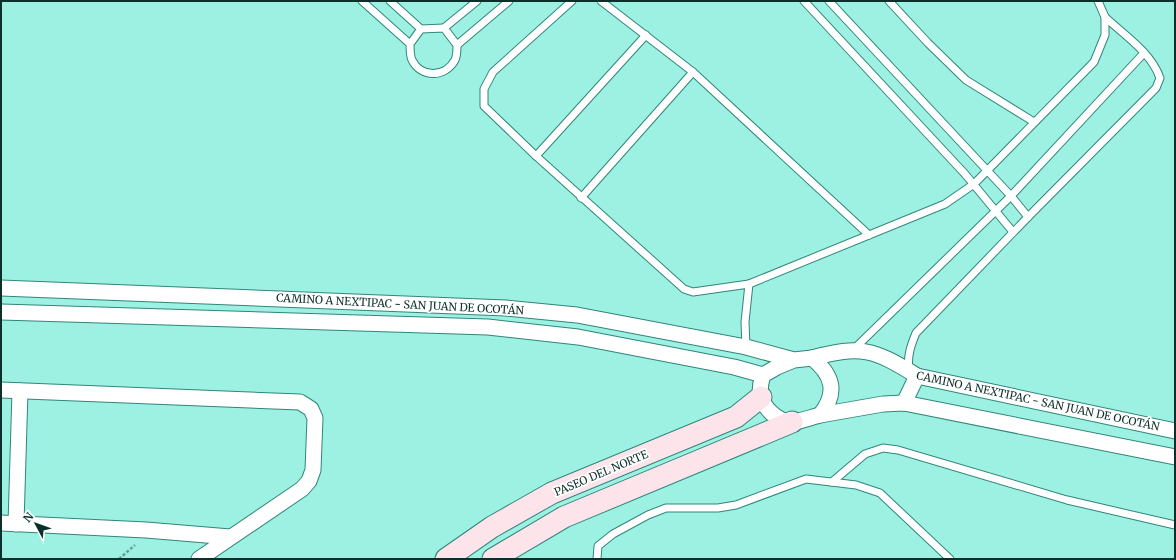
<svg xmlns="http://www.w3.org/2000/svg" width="1176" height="560" font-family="Merriweather,serif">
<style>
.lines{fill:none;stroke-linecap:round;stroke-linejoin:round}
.lane-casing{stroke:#30867a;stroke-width:9}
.street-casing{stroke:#30867a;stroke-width:17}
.secondary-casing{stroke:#30867a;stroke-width:23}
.path{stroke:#61a196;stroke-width:2.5;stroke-dasharray:3 2;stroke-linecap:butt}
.lane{stroke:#fff;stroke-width:7}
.street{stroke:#fff;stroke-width:15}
.secondary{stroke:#fce4ea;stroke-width:21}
.labels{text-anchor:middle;stroke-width:3.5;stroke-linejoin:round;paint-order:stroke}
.street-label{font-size:11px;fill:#0b2f2a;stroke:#fff}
</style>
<rect width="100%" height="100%" fill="#9df1e2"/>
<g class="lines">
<defs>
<g id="lane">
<path d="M362,1L410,44C410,49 410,56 412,60C421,78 445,78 455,60C457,56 457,49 457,45L444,28L421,29L410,44"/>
<polyline points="390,1 421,29"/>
<polyline points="572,1 493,72 484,89 484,106 536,156 684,289 693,292 749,284 745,322 746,347"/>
<polyline points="804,1 965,174 1013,232"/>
<polyline points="829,1 1011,196 1028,217"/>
<polyline points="889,1 928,43 966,80 1034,122"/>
<polyline points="444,28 477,1"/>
<polyline points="457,45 509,1"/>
<polyline points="693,72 869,235"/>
<polyline points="536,156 646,35"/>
<polyline points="581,198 693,72 601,1"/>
<polyline points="749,284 945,204 974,184 1094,62 1105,35 1105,17 1098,1"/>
<polyline points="853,350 1011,196 1144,53"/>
<path d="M909,369C907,356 911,345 916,333L1028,217L1156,88L1160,78C1151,52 1124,35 1105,17"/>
<polyline points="832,482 865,454 883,448 898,450 1067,500 1175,525"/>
<polyline points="597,559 598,546 613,534 648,515 666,508 718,508 736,505 806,479 856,485 880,493 950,559"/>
</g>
<g id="street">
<path d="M1,288L506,308L577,315L746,347L794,360L812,358C833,375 838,393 820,415C812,417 802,421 793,422C778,423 762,407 760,393C760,387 761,381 763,375L777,367L794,360"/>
<polyline points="1,312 488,327 578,337 734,367 763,375"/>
<path d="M812,358C861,345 874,349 917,376L1175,431"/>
<polyline points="1,390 300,402 311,409 315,418 313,470 309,481 302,489 199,559"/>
<polyline points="904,403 917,376"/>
<polyline points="820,415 883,404 904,403 1175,457"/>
<polyline points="1,523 146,530 230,537"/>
<polyline points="16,524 20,391"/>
</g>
<g id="secondary">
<polyline points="446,559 492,527 552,493 736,417 761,397"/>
<polyline points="493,559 564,517 792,422"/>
</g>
</defs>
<!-- lane casing -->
<use href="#lane" class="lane-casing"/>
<!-- street casing -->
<use href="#street" class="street-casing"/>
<!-- secondary casing -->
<use href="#secondary" class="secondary-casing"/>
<!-- path -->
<polyline class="path" points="119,559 135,545"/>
<!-- lane -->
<use href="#lane" class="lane"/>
<!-- street -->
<use href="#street" class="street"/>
<!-- secondary -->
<use href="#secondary" class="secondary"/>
</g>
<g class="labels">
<!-- street labels -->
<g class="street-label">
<text transform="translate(400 304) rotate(3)" y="4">CAMINO A NEXTIPAC - SAN JUAN DE OCOTÁN</text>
<text transform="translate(1038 401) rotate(12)" y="4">CAMINO A NEXTIPAC - SAN JUAN DE OCOTÁN</text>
<text transform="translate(601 473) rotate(-23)" y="4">PASEO DEL NORTE</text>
</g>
</g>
<!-- border -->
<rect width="1176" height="560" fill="none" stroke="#0b2f2a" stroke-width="4"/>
<!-- north arrow -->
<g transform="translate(36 524) rotate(311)" stroke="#ffffff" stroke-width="3" paint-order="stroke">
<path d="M0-3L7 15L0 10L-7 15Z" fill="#0b2f2a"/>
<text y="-6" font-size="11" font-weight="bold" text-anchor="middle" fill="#0b2f2a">N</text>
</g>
</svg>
